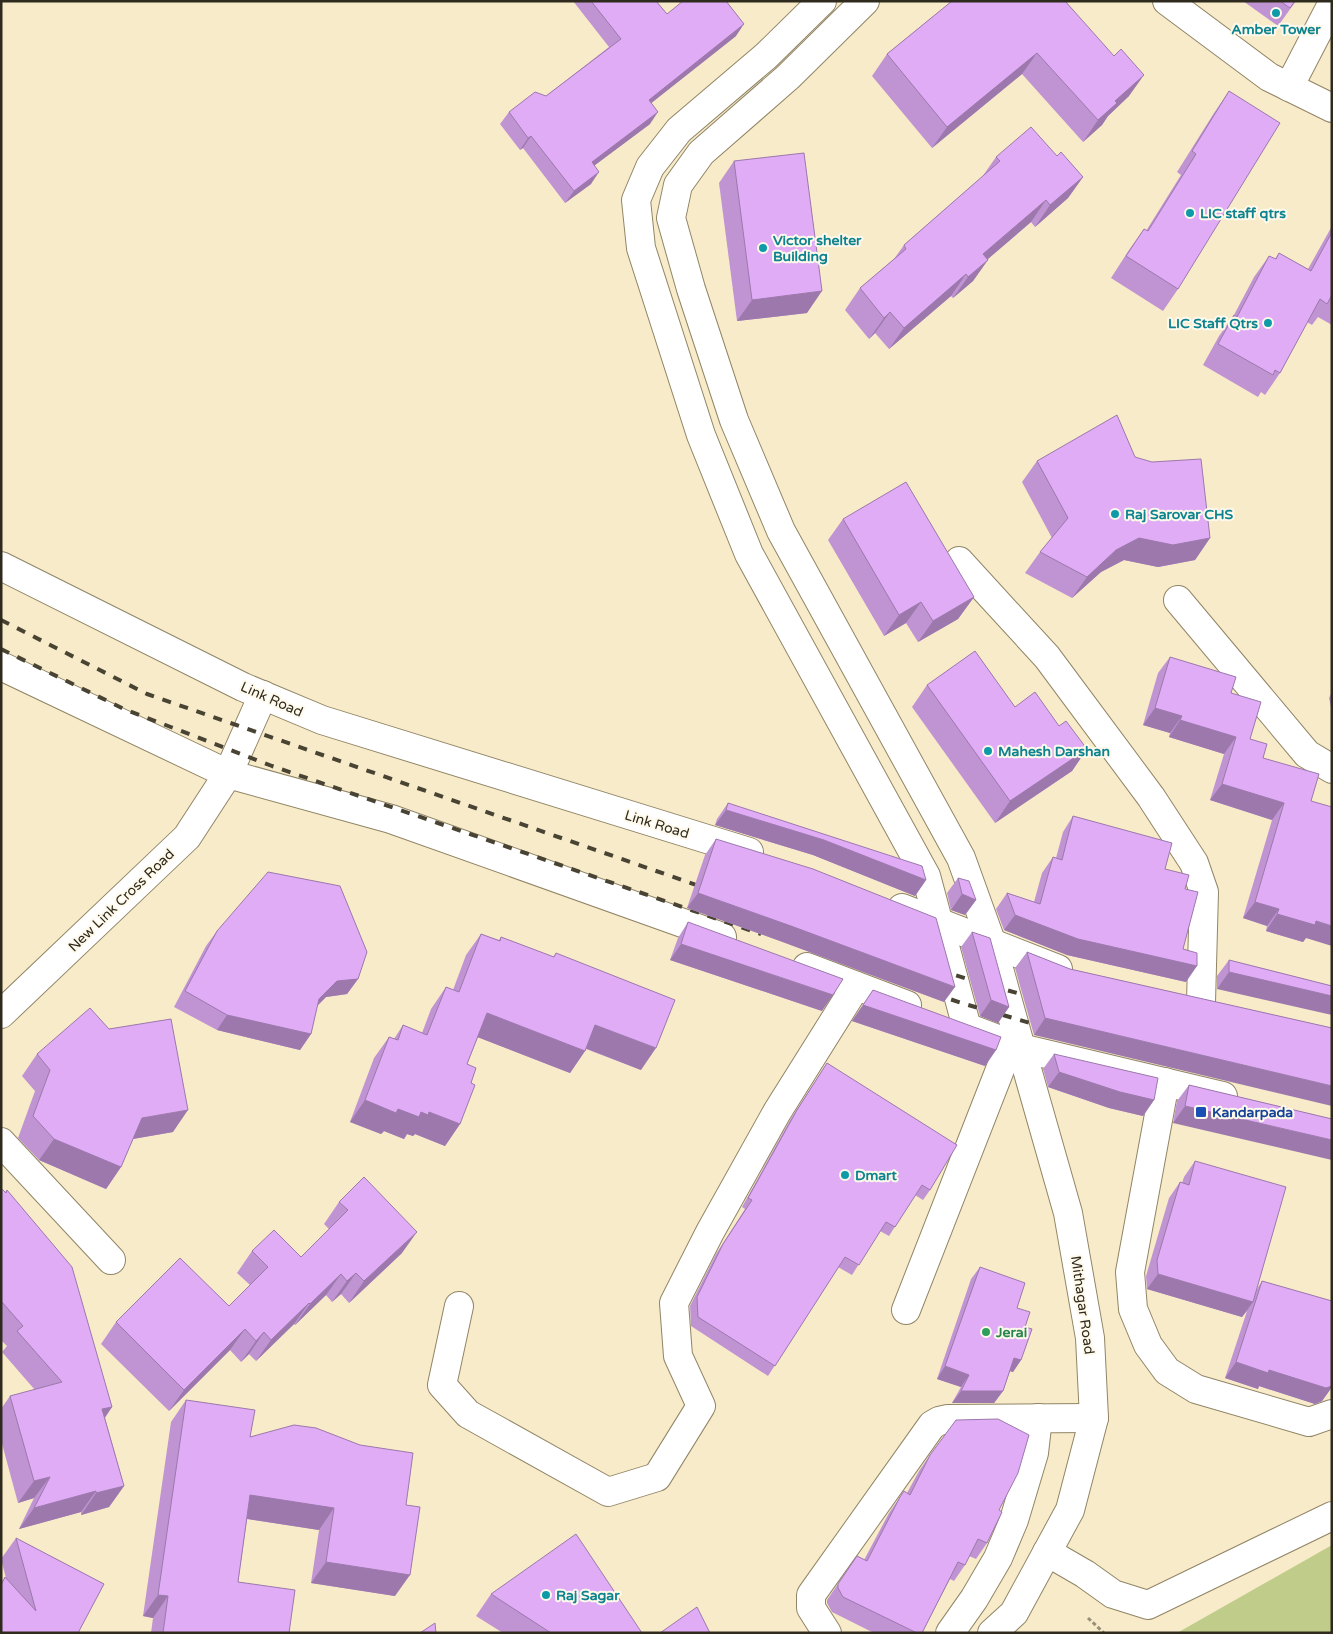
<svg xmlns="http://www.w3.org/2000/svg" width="1333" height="1634" font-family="'Varela Round',sans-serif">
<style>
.green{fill:#c0cd8a}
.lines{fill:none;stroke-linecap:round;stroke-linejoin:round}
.minor-casing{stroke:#908566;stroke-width:30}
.major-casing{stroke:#908566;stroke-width:30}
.path{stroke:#989078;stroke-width:3;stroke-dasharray:4 2.5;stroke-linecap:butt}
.minor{stroke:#fff;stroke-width:28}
.major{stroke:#fff;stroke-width:28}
.rail{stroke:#484333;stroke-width:4;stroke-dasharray:9 9;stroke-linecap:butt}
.wall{fill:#c094d3}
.shaded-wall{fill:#9c78ac}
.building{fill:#dfacf5;stroke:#9c78ac}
.culture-dot{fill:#0f9aa8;stroke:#fef9eb;stroke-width:2}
.transit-dot{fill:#1a4fb4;stroke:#fef9eb;stroke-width:2}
.leisure-dot{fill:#2e9e5b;stroke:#fef9eb;stroke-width:2}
.labels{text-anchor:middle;stroke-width:4;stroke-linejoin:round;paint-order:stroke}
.culture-label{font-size:14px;font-weight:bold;fill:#0d838f;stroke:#fef9eb;text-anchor:start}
.street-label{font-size:14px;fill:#2e2a1d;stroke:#fef9eb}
.transit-label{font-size:14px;font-weight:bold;fill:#164399;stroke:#fef9eb;text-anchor:start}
.leisure-label{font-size:14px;font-weight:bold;fill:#27864d;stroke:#fef9eb;text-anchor:start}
</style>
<rect width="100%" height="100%" fill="#f8ebc9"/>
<!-- green -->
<polygon class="green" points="1332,1545 1332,1633 1177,1633"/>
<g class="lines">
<defs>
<g id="minor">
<polyline points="1167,1 1269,77 1332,108"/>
<polyline points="1289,87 1332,4"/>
<polyline points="959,561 1047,657 1151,797 1194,863 1204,892 1201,1002"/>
<polyline points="1178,600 1307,754 1332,769"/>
<polyline points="1,1014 187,837 228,774 263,695"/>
<polyline points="1165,1082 1130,1272 1133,1309 1148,1345 1167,1371 1196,1389 1309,1422 1332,1414"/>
<polyline points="1,1142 111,1260"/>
<polyline points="459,1306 442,1385 468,1414 608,1492 657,1477 701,1406 678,1356 674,1303 710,1232 777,1112 856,986"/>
<polyline points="906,1310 1010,1044"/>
<polyline points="1047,1552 1085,1574 1113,1594 1148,1605 1332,1516"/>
<polyline points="827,1633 811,1608 811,1595 932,1425 939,1421 948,1419 1094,1418"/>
<polyline points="950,1633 974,1599 998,1558 1014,1520 1034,1453 1038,1418"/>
<polyline points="992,1633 1014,1613 1070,1510 1094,1418 1090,1338 1068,1213 1021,1048"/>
</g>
<g id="major">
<polyline points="822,1 766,56 679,130 650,167 636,200 641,248 701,435 749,554 926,876 967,1028"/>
<polyline points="865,1 788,77 701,153 678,185 671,218 691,289 734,420 781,531 961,858 992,944 1021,1048"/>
<polyline points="1,566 243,687 322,720 749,852"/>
<polyline points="1,666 228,774 391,819 722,937"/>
<polyline points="902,908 1058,969"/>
<polyline points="807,967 907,1005"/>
<polyline points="966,1027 1021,1048 1223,1096"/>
</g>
</defs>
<!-- minor casing -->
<use href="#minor" class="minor-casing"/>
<!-- major casing -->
<use href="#major" class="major-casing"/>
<!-- path -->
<polyline class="path" points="1088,1618 1104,1633"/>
<!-- minor -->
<use href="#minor" class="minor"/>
<!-- major -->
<use href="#major" class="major"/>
<!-- rail -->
<g class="rail">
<polyline points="1,620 147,694 708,889"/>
<polyline points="1,649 124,709 272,766 761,934"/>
<polyline points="939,970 974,981 1035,998"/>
<polyline points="934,994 965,1004 1044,1027"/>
</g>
</g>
<!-- wall -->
<g class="wall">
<polygon points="573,1 656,1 667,14 736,36 651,103 650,124 595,165 591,184 565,203 523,148 520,150 500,124 509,112 546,96 609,47"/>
<polygon points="952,1 1129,96 1108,116 1102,125 1083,142 1022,74 932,148 872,76 887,54"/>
<polygon points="1243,1 1296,1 1278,26"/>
<polygon points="1229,91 1178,289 1163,311 1111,278 1129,250 1144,229 1146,231 1181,175 1177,172 1214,113"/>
<polygon points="996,157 1083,177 1068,198 1035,227 1031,222 988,259 973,281 953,298 951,296 889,349 875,333 869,339 845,310 860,288 894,259 904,245 982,177"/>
<polygon points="734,161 807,313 737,321 719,183"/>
<polygon points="1332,226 1332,325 1318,317 1312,325 1307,322 1280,373 1265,395 1261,392 1258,397 1203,365 1219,336 1234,315 1254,277 1269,256 1275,259 1279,253 1308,269"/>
<polygon points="1135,457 1210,538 1195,560 1158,567 1124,560 1101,572 1072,598 1025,573 1040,552 1052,538 1022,482 1037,461"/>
<polygon points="843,519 974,597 958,619 918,642 906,623 884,636 828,540"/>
<polygon points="1170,657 1231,693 1250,739 1263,758 1311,801 1306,938 1303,942 1266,931 1267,926 1243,918 1272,820 1210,800 1224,754 1169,737 1170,733 1143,725 1158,673"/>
<polygon points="927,685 1015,707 1059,726 1087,749 1072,771 995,823 912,707"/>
<polygon points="1332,692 1332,711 1329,698"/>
<polygon points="728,803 926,880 915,896 813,855 715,825 717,819"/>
<polygon points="1073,816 1165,869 1185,889 1183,949 1186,982 1067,955 1004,930 996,909 1007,893 1034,902 1042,873 1053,857 1056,858 1063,832"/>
<polygon points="716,839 944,1002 780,941 687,908 705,855"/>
<polygon points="958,878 976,900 965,915 951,910 947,893"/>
<polygon points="688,922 822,1011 670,960 678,938"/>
<polygon points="217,931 358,979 347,994 326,997 317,1006 311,1034 300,1050 217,1030 174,1007 206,946"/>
<polygon points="972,932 1009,1007 998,1023 980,1016 961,947"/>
<polygon points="481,934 499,940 501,937 553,957 556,953 641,1070 586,1049 585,1051 570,1073 478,1037 467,1064 471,1083 460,1124 445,1146 415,1134 413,1136 407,1134 404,1139 384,1131 381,1134 350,1122 374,1058 389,1037 394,1039 403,1025 422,1033 431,1009 446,987 453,990 466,955"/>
<polygon points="1027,952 1070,969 1332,1028 1034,1035 1015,968"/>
<polygon points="1229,960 1332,986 1217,989 1217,976"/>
<polygon points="873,990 996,1050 985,1066 852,1021"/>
<polygon points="37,1054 173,1132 133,1139 121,1167 106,1189 39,1160 18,1138 35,1091 22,1076"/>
<polygon points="1054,1054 1154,1100 1143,1116 1109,1108 1048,1087 1043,1069"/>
<polygon points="827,1063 930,1190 923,1200 915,1195 889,1236 880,1231 852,1275 838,1267 768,1376 691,1326 690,1306 716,1254 745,1209 742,1207 790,1120"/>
<polygon points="1189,1085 1332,1119 1173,1123 1177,1101"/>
<polygon points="1195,1161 1257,1289 1262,1281 1332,1301 1332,1387 1322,1401 1315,1404 1259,1386 1258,1389 1225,1378 1247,1311 1242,1317 1147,1289 1146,1276 1169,1198 1180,1182 1182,1183 1184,1177"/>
<polygon points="1,1188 5,1192 7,1190 112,1407 105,1418 124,1486 109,1507 81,1515 81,1512 19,1529 34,1498 18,1503 1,1440 1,1409 10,1396 35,1390 2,1352 7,1346 1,1340"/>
<polygon points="339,1202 402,1253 349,1303 341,1294 332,1302 326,1295 295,1325 294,1324 256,1361 249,1354 241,1362 230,1350 169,1411 101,1344 116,1322 229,1306 250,1285 237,1273 252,1251 301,1257 329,1229 324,1224"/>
<polygon points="980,1267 1017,1308 1025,1327 1021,1360 1013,1372 1010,1371 1003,1391 994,1403 952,1403 961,1387 937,1379 971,1279"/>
<polygon points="186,1400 250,1437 406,1505 395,1596 311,1583 319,1530 247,1519 238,1582 289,1633 151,1633 153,1618 143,1616 171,1422"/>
<polygon points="930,1455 999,1510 987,1543 976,1559 969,1556 965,1565 954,1581 950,1579 922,1633 874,1633 832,1612 827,1603 827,1600 857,1556 864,1560 889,1513 900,1497 907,1493 919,1471"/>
<polygon points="16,1538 104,1584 1,1633 1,1583 5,1577 6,1578 1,1559"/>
<polygon points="491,1594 642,1633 503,1633 476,1616"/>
</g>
<!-- shaded-wall -->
<g class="shaded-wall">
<polygon points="744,24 736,36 640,112 649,100"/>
<polygon points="1037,53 1022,74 932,148 947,127"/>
<polygon points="1144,75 1129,96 1108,116 1102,125 1083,142 1098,120 1115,101"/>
<polygon points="658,112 650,124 583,174 592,162"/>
<polygon points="531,136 523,148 520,150 528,138"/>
<polygon points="599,172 591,184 565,203 574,191"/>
<polygon points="1083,177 1068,198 1035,227 1050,205"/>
<polygon points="1046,200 1031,222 968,276 983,254"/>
<polygon points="988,260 973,281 953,298 968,277"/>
<polygon points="966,274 951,296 889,349 904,328"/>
<polygon points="822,291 807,313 737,321 752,300"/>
<polygon points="890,312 875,333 869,339 884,318"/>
<polygon points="1139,538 1210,538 1195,560 1158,567 1124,560 1101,572 1072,598 1087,577 1116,550"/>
<polygon points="974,597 958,619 918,642 933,621"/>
<polygon points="921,602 906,623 884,636 899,615"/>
<polygon points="1155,708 1182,716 1170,733 1143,725"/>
<polygon points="1180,720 1236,737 1224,754 1169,737"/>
<polygon points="1087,749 1072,771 995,823 1010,801"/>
<polygon points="1222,784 1284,803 1272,820 1210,800"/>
<polygon points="726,810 824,840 926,880 915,896 813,855 715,825"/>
<polygon points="698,893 791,926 955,987 944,1002 780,941 687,908"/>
<polygon points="962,894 976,900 965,915 951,910"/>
<polygon points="1255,902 1279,909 1267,926 1243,918"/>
<polygon points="1277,914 1316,921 1332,926 1332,946 1306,938 1303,942 1266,931"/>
<polygon points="1015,915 1197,966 1186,982 1067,955 1004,930"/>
<polygon points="681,944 833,995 822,1011 670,960"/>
<polygon points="1229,972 1332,996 1332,1015 1217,989"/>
<polygon points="358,979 347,994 326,997 308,1015 319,999 337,981"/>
<polygon points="991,1000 1009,1007 998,1023 980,1016"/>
<polygon points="863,1005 996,1050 985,1066 852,1021"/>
<polygon points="487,1013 585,1051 570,1073 472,1035"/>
<polygon points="227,1015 311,1034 300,1050 217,1030"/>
<polygon points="1045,1018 1332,1086 1332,1106 1034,1035"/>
<polygon points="595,1025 656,1048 641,1070 580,1046"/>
<polygon points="1059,1072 1154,1100 1143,1116 1109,1108 1048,1087"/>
<polygon points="365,1100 398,1109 421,1112 429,1112 460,1124 445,1146 415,1134 413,1136 407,1134 404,1139 384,1131 381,1134 350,1122"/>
<polygon points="1185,1106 1332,1140 1332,1160 1173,1123"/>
<polygon points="188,1110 173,1132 127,1140 142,1118"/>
<polygon points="54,1139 121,1167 106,1189 39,1160"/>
<polygon points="417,1232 402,1253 349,1303 364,1281"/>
<polygon points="356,1273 341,1294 332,1302 347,1281"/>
<polygon points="341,1274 326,1295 295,1325 310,1304"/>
<polygon points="1158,1274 1253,1302 1242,1317 1147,1289"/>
<polygon points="309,1303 294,1324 256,1361 271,1340"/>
<polygon points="245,1329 230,1350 169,1411 184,1390"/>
<polygon points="264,1332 249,1354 241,1362 256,1341"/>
<polygon points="1014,1358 1021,1360 1013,1372 1006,1370"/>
<polygon points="1236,1362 1332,1386 1332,1387 1322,1401 1315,1404 1259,1386 1258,1389 1225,1378"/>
<polygon points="945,1366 969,1375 961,1387 937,1379"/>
<polygon points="961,1391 1003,1391 994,1403 952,1403"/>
<polygon points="112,1407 97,1428 102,1409"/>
<polygon points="50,1477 34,1498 18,1503 34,1481"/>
<polygon points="124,1486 109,1507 81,1515 96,1493"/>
<polygon points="96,1491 81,1512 19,1529 34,1508"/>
<polygon points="250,1495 334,1508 319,1530 235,1517"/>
<polygon points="326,1562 410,1575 395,1596 311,1583"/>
<polygon points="158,1595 168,1596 153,1618 143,1616"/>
</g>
<!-- building -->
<g class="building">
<polygon points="591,1 656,1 667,14 683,1 726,1 744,24 649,100 658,112 592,162 599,172 574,191 531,136 528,138 509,112 535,92 546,96 621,39"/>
<polygon points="952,1 1065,1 1114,56 1121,49 1144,75 1115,101 1117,103 1098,120 1037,53 947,127 887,54"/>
<polygon points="1280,1 1295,1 1290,8"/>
<polygon points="1229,91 1280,123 1178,289 1126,256 1144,229 1148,231 1196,154 1192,151"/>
<polygon points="1031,127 1057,156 1061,152 1083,177 1050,205 1046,200 983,254 988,260 968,277 966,274 904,328 890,312 884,318 860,288 906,249 904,245 1000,161 996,157"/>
<polygon points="804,153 822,291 752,300 734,161"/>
<polygon points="1332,232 1332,295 1327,304 1320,299 1280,373 1275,370 1273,375 1218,344 1234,315 1237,317 1269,256 1276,259 1279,253 1311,271"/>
<polygon points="1117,415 1135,457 1152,462 1201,459 1210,538 1173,545 1139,538 1116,550 1087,577 1040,552 1068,518 1037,461"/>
<polygon points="906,482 974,597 933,621 921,602 899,615 843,519"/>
<polygon points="975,651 1015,707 1035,692 1059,726 1066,721 1087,749 1010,801 927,685"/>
<polygon points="1170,657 1236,677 1231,693 1261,702 1250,739 1267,744 1263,758 1319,774 1311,801 1332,807 1332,926 1316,921 1315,925 1277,914 1279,909 1255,902 1284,803 1222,784 1236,737 1180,720 1182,716 1155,708"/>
<polygon points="728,803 922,866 926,880 824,840 726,810"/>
<polygon points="1073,816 1172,843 1165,869 1189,875 1185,889 1198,892 1183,949 1197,953 1197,966 1078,939 1015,915 1007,893 1040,904 1053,857 1062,860"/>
<polygon points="716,839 813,869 936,918 955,987 791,926 698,893"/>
<polygon points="268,872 340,886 367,952 358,979 337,981 319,999 311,1034 227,1015 185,991 217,931"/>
<polygon points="958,878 969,881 976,900 962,894"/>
<polygon points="688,922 843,979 833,995 681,944"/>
<polygon points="972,932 990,938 1009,1007 991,1000"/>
<polygon points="481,934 500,941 501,937 554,957 556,953 675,1000 656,1048 595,1025 585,1051 487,1013 467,1064 476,1068 471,1083 475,1085 460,1124 429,1112 428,1115 421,1112 419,1117 398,1109 396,1113 365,1100 389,1037 398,1040 403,1025 427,1035 446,987 459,992"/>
<polygon points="1027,952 1070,969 1332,1028 1332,1086 1045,1018"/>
<polygon points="1229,960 1332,986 1332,996 1229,972"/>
<polygon points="873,990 1001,1037 996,1050 863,1005"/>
<polygon points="90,1008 109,1029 171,1019 188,1110 142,1118 121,1167 54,1139 33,1116 50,1070 37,1054"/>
<polygon points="1054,1054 1158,1078 1154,1100 1120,1092 1059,1072"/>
<polygon points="827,1063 957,1145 930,1190 922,1185 895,1227 886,1222 859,1265 845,1257 775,1366 698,1317 697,1297 723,1244 752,1200 748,1198 797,1110"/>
<polygon points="1189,1085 1332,1119 1332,1140 1185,1106"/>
<polygon points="1195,1161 1286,1187 1253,1302 1158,1274 1157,1260 1180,1182 1189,1185"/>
<polygon points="364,1177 417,1232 364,1281 356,1273 347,1281 341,1274 310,1304 309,1303 271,1340 264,1332 256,1341 245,1329 184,1390 116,1322 180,1258 229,1306 268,1267 252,1251 274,1230 301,1257 348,1210 339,1202"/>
<polygon points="1,1188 6,1193 7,1190 72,1267 112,1407 102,1409 124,1486 96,1493 96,1491 34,1508 50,1477 34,1481 10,1396 62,1382 17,1331 23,1326 1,1301"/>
<polygon points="980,1267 1025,1283 1017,1308 1030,1312 1025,1327 1032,1329 1021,1360 1014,1358 1003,1391 961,1391 969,1375 945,1366"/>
<polygon points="1262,1281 1332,1301 1332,1386 1326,1388 1269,1370 1268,1373 1236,1362"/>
<polygon points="186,1400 255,1410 250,1437 294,1425 316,1428 360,1445 413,1453 406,1505 420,1507 410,1575 326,1562 334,1508 250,1495 238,1582 295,1590 289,1633 163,1633 168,1596 158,1595"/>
<polygon points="998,1419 1029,1435 1018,1473 999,1510 1002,1512 987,1543 978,1539 965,1565 958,1562 922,1633 917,1633 843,1597 838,1588 838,1584 857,1556 867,1561 900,1497 904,1491 910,1495 930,1455 956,1420"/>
<polygon points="576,1534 642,1633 551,1633 491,1594"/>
<polygon points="16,1538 104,1584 78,1633 1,1633 1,1585 5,1577 36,1611"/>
<polygon points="697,1607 710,1633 660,1633"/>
<polygon points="435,1623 436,1633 420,1633"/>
</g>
<!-- markers -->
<g class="culture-dot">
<circle cx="1276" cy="13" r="5"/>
<circle cx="1190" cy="213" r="5"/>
<circle cx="763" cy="248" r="5"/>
<circle cx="1268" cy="323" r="5"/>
<circle cx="1115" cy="514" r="5"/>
<circle cx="988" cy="751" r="5"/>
<circle cx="845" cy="1175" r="5"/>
<circle cx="546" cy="1595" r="5"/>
</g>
<rect class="transit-dot" x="1195" y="1106" width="12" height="12" rx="2.5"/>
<circle class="leisure-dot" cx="986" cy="1332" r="5"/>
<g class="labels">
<!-- culture labels -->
<g class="culture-label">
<text x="1276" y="34" text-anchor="middle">Amber Tower</text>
<text x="1200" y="218">LIC staff qtrs</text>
<text x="773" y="245">Victor shelter<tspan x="773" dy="16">Building</tspan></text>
<text x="1258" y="328" text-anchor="end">LIC Staff Qtrs</text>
<text x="1125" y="519">Raj Sarovar CHS</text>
<text x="998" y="756">Mahesh Darshan</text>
<text x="855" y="1180">Dmart</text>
<text x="556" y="1600">Raj Sagar</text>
</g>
<!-- street labels -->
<g class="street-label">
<text transform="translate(272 699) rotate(24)" y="5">Link Road</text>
<text transform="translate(657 824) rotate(17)" y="5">Link Road</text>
<text transform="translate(121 900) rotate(-44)" y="5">New Link Cross Road</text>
<text transform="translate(1083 1305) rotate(82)" y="5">Mithagar Road</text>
</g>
<!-- transit labels -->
<g class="transit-label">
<text x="1212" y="1117">Kandarpada</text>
</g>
<!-- leisure labels -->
<g class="leisure-label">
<text x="996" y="1337">Jerai</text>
</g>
</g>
<!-- border -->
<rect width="1333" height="1634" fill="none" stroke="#2e2a1d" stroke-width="5"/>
</svg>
